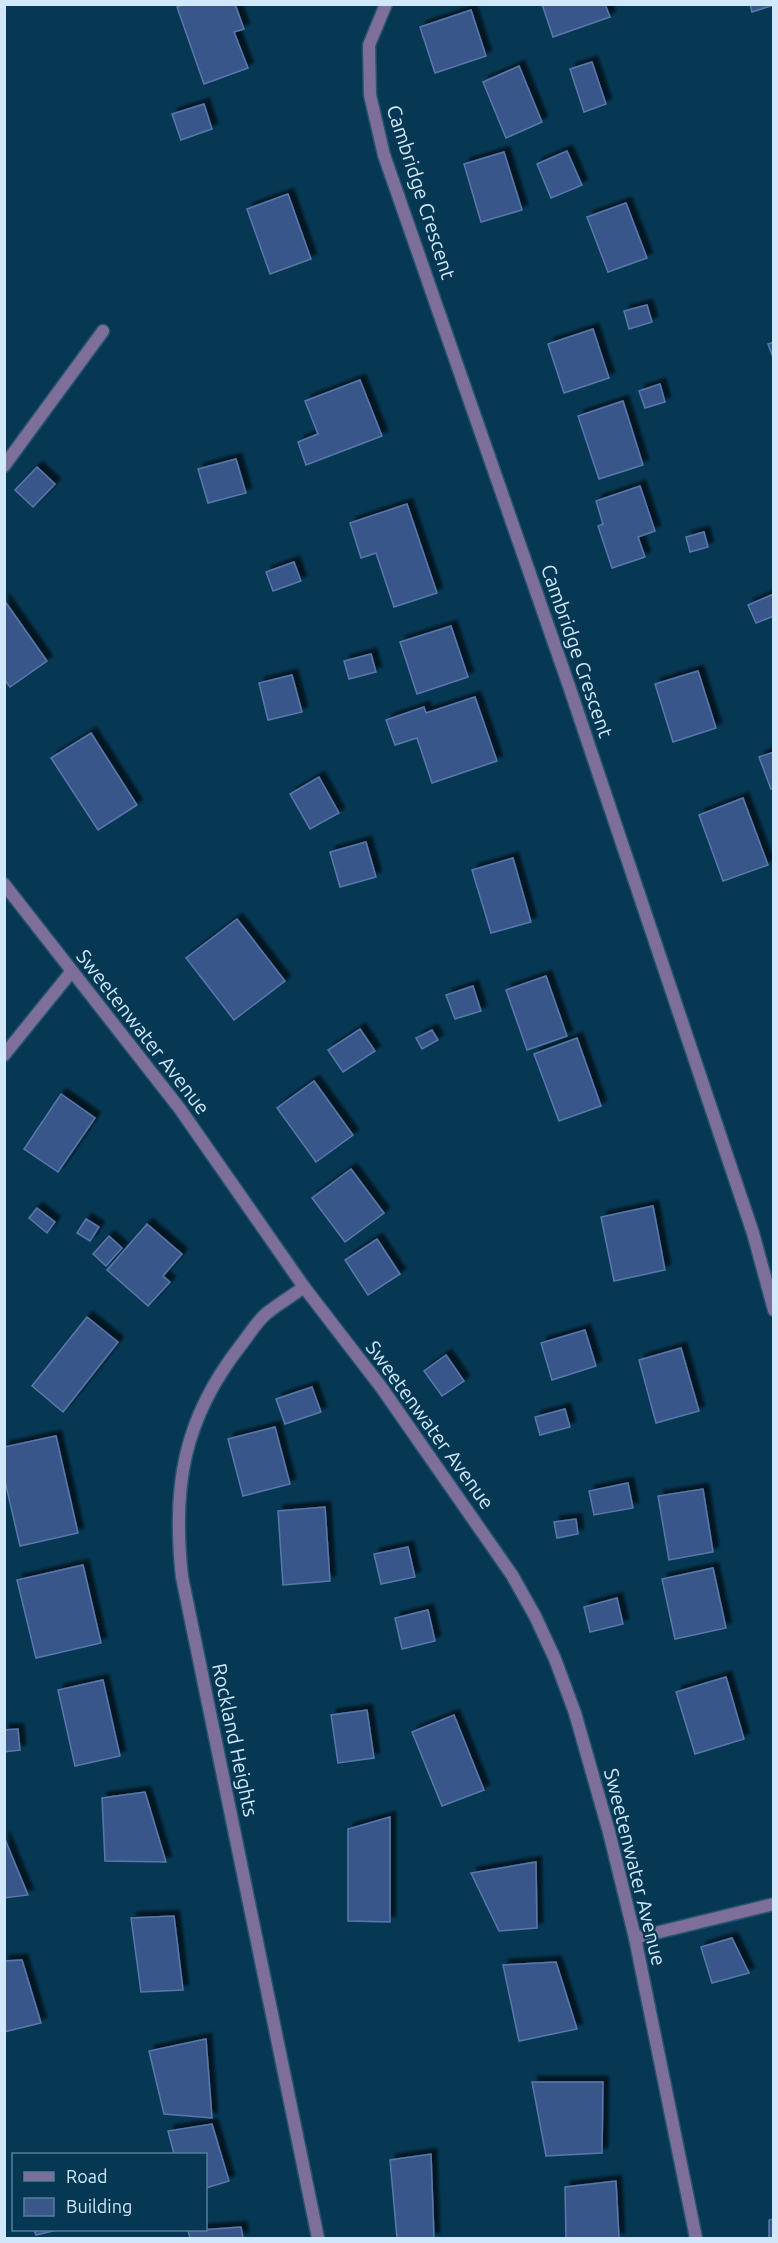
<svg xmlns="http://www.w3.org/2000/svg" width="778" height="2243" font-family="Ubuntu,sans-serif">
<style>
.building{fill:#395789;stroke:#5978ac;stroke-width:1.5;filter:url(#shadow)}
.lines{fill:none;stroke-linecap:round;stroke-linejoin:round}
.minor-casing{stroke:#26546f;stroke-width:15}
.path{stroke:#688da4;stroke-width:4;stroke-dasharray:1.5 4.5;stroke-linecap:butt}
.minor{stroke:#7e6f9a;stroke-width:12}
.labels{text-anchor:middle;stroke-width:4.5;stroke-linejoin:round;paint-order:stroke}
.street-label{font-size:20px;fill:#d0e8fa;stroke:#063854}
</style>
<defs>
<filter id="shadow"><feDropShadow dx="5.5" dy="-5.5" stdDeviation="1.5" flood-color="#0009"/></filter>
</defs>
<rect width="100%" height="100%" fill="#063854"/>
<!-- building -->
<g class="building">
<polygon points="185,4 235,4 244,29 234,32 248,68 204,84 177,7"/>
<polygon points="542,4 605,4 610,17 553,37"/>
<polygon points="750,4 774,4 774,5 752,12"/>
<polygon points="471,10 486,56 435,73 420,27"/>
<polygon points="592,62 606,104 584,112 570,69"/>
<polygon points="519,66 542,122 506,138 483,82"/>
<polygon points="204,104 212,129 181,140 172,114"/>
<polygon points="567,151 582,185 551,198 537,164"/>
<polygon points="504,152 522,210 481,222 464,164"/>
<polygon points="288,194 311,259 270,274 247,209"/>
<polygon points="626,203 647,258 608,272 587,217"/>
<polygon points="647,305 652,322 629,329 624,311"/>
<polygon points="593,329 609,378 564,393 548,344"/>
<polygon points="774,342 774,360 768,344"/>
<polygon points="360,380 382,436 306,465 298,442 318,434 305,401"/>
<polygon points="660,384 665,402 645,408 639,391"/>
<polygon points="623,401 643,465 599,479 578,416"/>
<polygon points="236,459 246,493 208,503 198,469"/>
<polygon points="37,467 55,484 33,507 15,490"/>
<polygon points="640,486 655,531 638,537 645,557 612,568 598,526 603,524 596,501"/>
<polygon points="407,504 437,593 394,607 376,553 361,558 350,523"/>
<polygon points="704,532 708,547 690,552 686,537"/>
<polygon points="294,562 301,581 273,591 266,572"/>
<polygon points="774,594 774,616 756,623 748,605"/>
<polygon points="4,600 47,661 10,687 4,679"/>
<polygon points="451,626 468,677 417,694 400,642"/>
<polygon points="371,654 376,672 349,679 344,661"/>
<polygon points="698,671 716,728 673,742 655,684"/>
<polygon points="292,675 302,712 268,720 259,683"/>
<polygon points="475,697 497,761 432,783 417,738 395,745 386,720 424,707 426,713"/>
<polygon points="91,733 137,805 98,830 51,758"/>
<polygon points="774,752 774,788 771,789 759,757"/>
<polygon points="319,777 339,813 310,829 290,794"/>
<polygon points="743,798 768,865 723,881 699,815"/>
<polygon points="366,842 376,877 340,887 330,852"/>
<polygon points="513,858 531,922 491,933 472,870"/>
<polygon points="237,919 285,981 234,1020 186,958"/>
<polygon points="546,976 567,1036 527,1050 506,990"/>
<polygon points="473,986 481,1011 455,1019 446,995"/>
<polygon points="360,1029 375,1051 343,1072 328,1050"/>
<polygon points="432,1030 438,1040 422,1049 416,1038"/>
<polygon points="577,1038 601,1106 559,1121 534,1054"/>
<polygon points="314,1081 353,1135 316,1162 277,1108"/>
<polygon points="61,1094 95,1118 58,1172 24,1149"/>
<polygon points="351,1169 384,1213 345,1242 312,1198"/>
<polygon points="653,1206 665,1270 614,1281 601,1217"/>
<polygon points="37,1208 55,1222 47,1233 29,1218"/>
<polygon points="86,1219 99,1227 90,1241 77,1233"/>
<polygon points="147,1224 182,1254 163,1276 170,1282 148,1306 107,1270"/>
<polygon points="109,1236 122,1248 106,1266 93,1254"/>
<polygon points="377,1239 400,1274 368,1295 345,1260"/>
<polygon points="87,1317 118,1342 63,1412 32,1386"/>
<polygon points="585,1330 596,1366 552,1380 541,1343"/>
<polygon points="681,1348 699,1411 656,1423 639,1360"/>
<polygon points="446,1355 464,1381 442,1396 424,1371"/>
<polygon points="312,1387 321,1412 285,1424 276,1399"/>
<polygon points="565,1409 570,1427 540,1435 535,1417"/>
<polygon points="275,1427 290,1484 243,1496 228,1439"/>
<polygon points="56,1436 78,1533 20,1546 4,1477 4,1447"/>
<polygon points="628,1483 633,1508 594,1515 589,1491"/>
<polygon points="703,1489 713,1552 669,1560 658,1496"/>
<polygon points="325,1507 330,1581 283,1585 278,1511"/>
<polygon points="576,1519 578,1534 557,1538 554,1522"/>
<polygon points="408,1547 415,1577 381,1584 374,1554"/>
<polygon points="83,1565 101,1643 36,1658 17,1580"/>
<polygon points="713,1568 726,1628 675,1639 662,1579"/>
<polygon points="617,1598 623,1624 590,1632 584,1607"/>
<polygon points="428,1610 435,1641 402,1649 395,1618"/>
<polygon points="726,1677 744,1739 695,1754 676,1692"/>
<polygon points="103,1680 120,1756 75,1766 58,1690"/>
<polygon points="367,1710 374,1758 338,1763 331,1715"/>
<polygon points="454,1715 484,1790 442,1806 412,1732"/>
<polygon points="18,1729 20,1750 4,1752 4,1730"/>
<polygon points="145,1792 166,1862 105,1861 102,1798"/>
<polygon points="390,1817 390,1922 348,1921 348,1829"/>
<polygon points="4,1837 28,1895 4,1898"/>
<polygon points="536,1862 537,1928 499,1931 471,1873"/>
<polygon points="174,1916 183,1990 141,1992 131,1918"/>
<polygon points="732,1938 749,1973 712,1983 701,1947"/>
<polygon points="22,1960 41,2023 4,2032 4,1961"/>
<polygon points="556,1962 577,2029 519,2041 503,1965"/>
<polygon points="206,2039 212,2118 164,2114 149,2051"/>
<polygon points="532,2082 603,2082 602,2153 546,2156"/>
<polygon points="212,2124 229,2181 206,2188 206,2154 174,2154 168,2131"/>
<polygon points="431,2154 434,2238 397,2238 390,2160"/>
<polygon points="616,2181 619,2238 566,2238 565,2187"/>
<polygon points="774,2219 774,2238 769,2238 769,2220"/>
<polygon points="241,2227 243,2238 190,2238 188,2231"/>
<polygon points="34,2230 57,2230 36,2235"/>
</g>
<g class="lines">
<defs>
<g id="minor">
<polyline points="386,4 369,45 370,95 384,155 569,686 753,1233 774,1310"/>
<polyline points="4,466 103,331"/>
<polyline points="4,884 180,1109 304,1287 381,1387 512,1575 535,1616 555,1659 575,1713 609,1832 635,1938 696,2238"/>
<polyline points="4,1055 72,971"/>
<path d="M304,1287C292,1296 278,1304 267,1313C257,1321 249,1335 241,1345C183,1419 172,1487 182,1577L318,2238"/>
<polyline points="635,1938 774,1904"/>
</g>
</defs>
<!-- minor casing -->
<use href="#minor" class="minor-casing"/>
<!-- path -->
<polyline class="path" points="4,8 7,4"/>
<!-- minor -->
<use href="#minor" class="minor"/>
</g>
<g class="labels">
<!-- street labels -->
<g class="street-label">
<text transform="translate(421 192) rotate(72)" y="7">Cambridge Crescent</text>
<text transform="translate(577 651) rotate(71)" y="7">Cambridge Crescent</text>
<text transform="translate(143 1032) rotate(52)" y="7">Sweetenwater Avenue</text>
<text transform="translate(430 1425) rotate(54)" y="7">Sweetenwater Avenue</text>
<text transform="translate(235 1740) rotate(78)" y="7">Rockland Heights</text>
<text transform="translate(635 1867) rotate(76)" y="7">Sweetenwater Avenue</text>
</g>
</g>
<!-- border -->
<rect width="778" height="2243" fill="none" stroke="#d0e8fa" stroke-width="12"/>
<!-- legend -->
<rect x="12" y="2153" width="195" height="78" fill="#063854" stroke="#577e96" stroke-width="1.5"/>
<rect x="24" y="2172" width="30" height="9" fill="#7e6f9a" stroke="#577e96" stroke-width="1.5"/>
<text x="66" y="2183" font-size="18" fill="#d0e8fa">Road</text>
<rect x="24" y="2198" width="30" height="18" fill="#395789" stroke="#577e96" stroke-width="1.5"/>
<text x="66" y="2213" font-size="18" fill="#d0e8fa">Building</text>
</svg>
